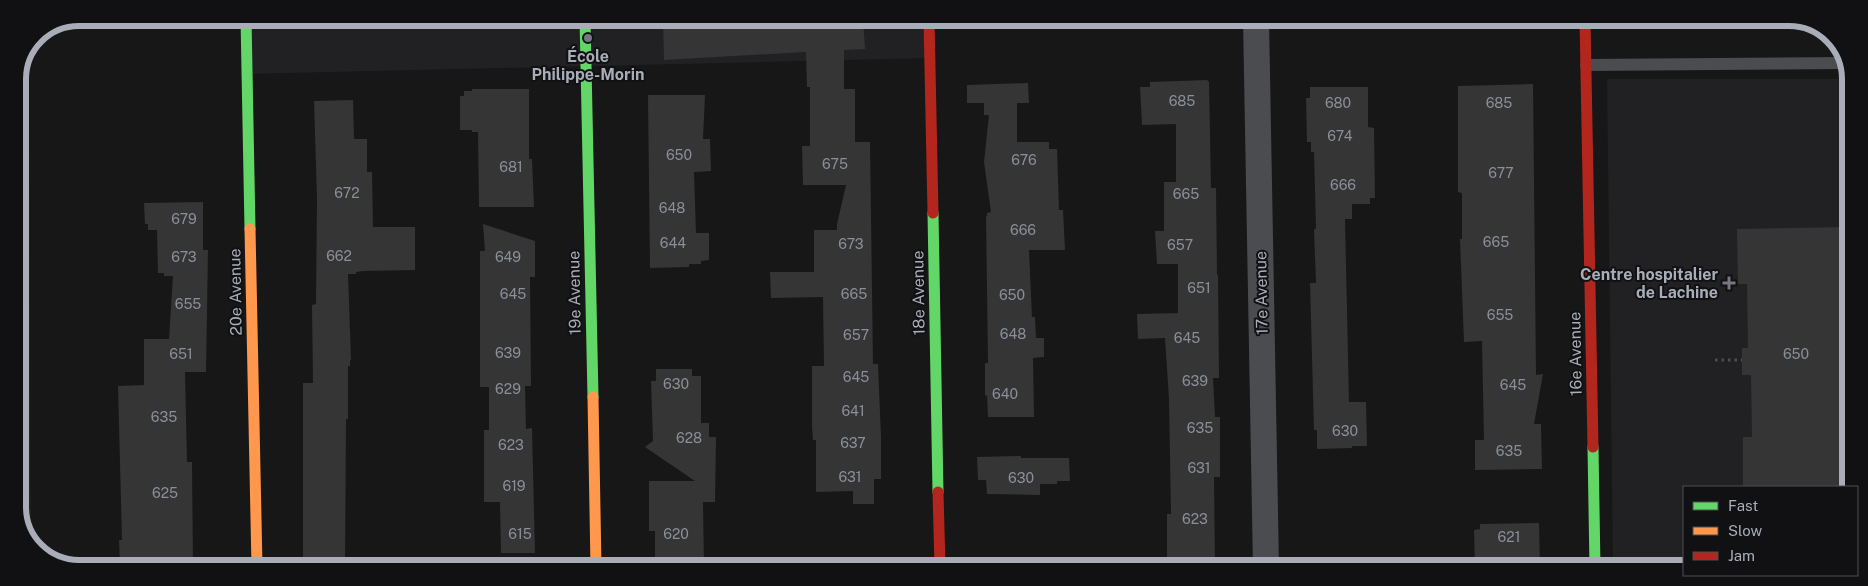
<svg xmlns="http://www.w3.org/2000/svg" width="1868" height="586" font-family="'Public Sans',sans-serif">
<style>
.built{fill:#212123}
.building{fill:#353536}
.lines{fill:none;stroke-linecap:round;stroke-linejoin:round}
.path{stroke:#4d4e52;stroke-width:3;stroke-dasharray:2.5 4;stroke-linecap:butt}
.lane{stroke:#4b4c50;stroke-width:12}
.street{stroke:#4b4c50;stroke-width:26}
.fast{stroke:#63d668;stroke-width:11}
.slow{stroke:#ff974d;stroke-width:11}
.jam{stroke:#b3261e;stroke-width:11}
.poi-dot{fill:#757880;stroke:#111113;stroke-width:2}
.labels{text-anchor:middle;stroke-width:4;stroke-linejoin:round;paint-order:stroke}
.number-label{font-size:14px;fill:#8b8f98}
.poi-label{font-size:16px;font-weight:bold;fill:#a8adb8;stroke:#111113}
.street-label{font-size:16px;fill:#a8adb8;stroke:#111113}
.rim{fill:none;stroke:#a8adb8;stroke-width:6}
</style>
<rect width="100%" height="100%" fill="#171717"/>
<!-- built -->
<g class="built">
<polygon points="246,18 928,19 930,58 247,74"/>
<polygon points="20,72 29,72 31,545 18,511 18,79"/>
<polygon points="1607,79 1850,79 1848,487 1684,487 1684,568 1613,568"/>
</g>
<!-- building -->
<g class="building">
<polygon points="663,18 863,18 865,49 844,50 844,89 855,89 855,142 870,142 873,364 878,364 881,437 881,479 874,479 874,504 853,504 853,491 816,492 816,440 813,440 812,426 812,366 824,366 823,297 771,298 770,272 814,272 814,230 837,230 837,224 846,185 803,185 802,146 810,146 810,87 807,87 806,52 664,60"/>
<polygon points="1207,80 1209,82 1211,188 1216,188 1217,275 1218,275 1219,378 1213,378 1215,417 1220,417 1220,477 1214,477 1215,568 1167,568 1167,514 1171,514 1169,399 1165,338 1138,339 1137,314 1178,313 1178,264 1157,264 1155,231 1164,231 1164,182 1176,182 1176,124 1142,125 1140,87 1150,87 1150,82"/>
<polygon points="1028,83 1029,103 1017,103 1017,142 1049,142 1049,149 1057,149 1059,210 1063,210 1065,250 1029,250 1032,317 1035,317 1036,338 1044,338 1044,357 1033,358 1034,417 988,417 987,395 985,396 985,363 988,363 986,216 987,216 987,213 991,212 984,162 989,115 984,115 984,103 967,103 967,85"/>
<polygon points="1533,84 1536,375 1543,374 1534,424 1541,424 1542,469 1475,470 1475,440 1484,440 1482,341 1464,342 1460,239 1462,239 1462,193 1458,192 1458,86"/>
<polygon points="1310,87 1368,87 1368,127 1374,128 1375,198 1370,198 1370,204 1352,204 1352,219 1345,219 1349,402 1366,402 1367,446 1352,446 1352,448 1317,449 1317,430 1314,430 1310,283 1316,283 1314,230 1316,228 1314,152 1311,152 1311,142 1307,142 1306,98 1310,98"/>
<polygon points="472,89 529,89 529,159 532,159 534,207 479,207 478,132 472,132 472,130 460,130 460,96 464,96 464,91 472,91"/>
<polygon points="648,95 705,95 703,139 710,139 711,171 694,172 696,233 709,233 709,260 701,261 701,264 689,264 689,267 650,268"/>
<polygon points="353,100 354,139 367,139 367,172 372,172 373,227 415,227 415,270 363,271 356,272 356,274 348,274 351,360 350,360 350,366 348,366 348,419 346,419 345,567 303,567 303,383 313,383 312,305 316,304 317,199 314,101"/>
<polygon points="203,202 203,250 208,250 206,372 185,372 187,462 192,462 193,566 120,566 119,540 122,540 118,386 144,385 144,339 169,339 173,276 164,276 164,273 158,273 157,230 148,230 148,224 145,224 144,203"/>
<polygon points="483,224 535,241 535,277 530,277 531,386 525,386 526,429 532,428 535,553 501,553 500,502 484,502 484,430 489,430 489,387 480,387 480,251 485,251"/>
<polygon points="1850,227 1848,487 1743,487 1743,437 1752,437 1751,375 1742,375 1742,348 1748,348 1747,284 1738,284 1737,229"/>
<polygon points="656,369 692,369 692,376 701,376 701,423 709,423 709,437 716,437 715,502 703,502 704,567 655,567 655,531 649,531 649,481 695,481 645,447 653,441 651,381 656,381"/>
<polygon points="1021,456 1021,458 1069,458 1070,481 1057,481 1057,484 1040,484 1040,495 987,494 986,480 978,480 977,457"/>
<polygon points="1539,523 1540,568 1475,568 1474,530 1480,529 1480,524"/>
</g>
<g class="lines">
<!-- path -->
<polyline class="path" points="1715,360 1742,360"/>
<!-- lane -->
<polyline class="lane" points="1586,65 1846,63"/>
<!-- street -->
<polyline class="street" points="1256,19 1266,568"/>
<!-- fast -->
<g class="fast">
<polyline points="246,18 250,229"/>
<polyline points="585,18 593,397"/>
<polyline points="933,213 938,492"/>
<polyline points="1593,447 1595,568"/>
</g>
<!-- slow -->
<g class="slow">
<polyline points="250,229 257,567"/>
<polyline points="593,397 596,567"/>
</g>
<!-- jam -->
<g class="jam">
<polyline points="929,19 933,213"/>
<polyline points="1585,19 1593,447"/>
<polyline points="938,492 940,567"/>
</g>
</g>
<!-- markers -->
<g class="poi-dot">
<circle cx="588" cy="38" r="5"/>
<path d="M1726.5 275.5h5v5h5v5h-5v5h-5v-5h-5v-5h5z"/>
</g>
<g class="labels">
<!-- number labels -->
<g class="number-label">
<text x="1182" y="106">685</text>
<text x="1338" y="108">680</text>
<text x="1499" y="108">685</text>
<text x="1340" y="141">674</text>
<text x="679" y="160">650</text>
<text x="1024" y="165">676</text>
<text x="835" y="169">675</text>
<text x="511" y="172">681</text>
<text x="1501" y="178">677</text>
<text x="1343" y="190">666</text>
<text x="347" y="198">672</text>
<text x="1186" y="199">665</text>
<text x="672" y="213">648</text>
<text x="184" y="224">679</text>
<text x="1023" y="235">666</text>
<text x="1496" y="247">665</text>
<text x="673" y="248">644</text>
<text x="851" y="249">673</text>
<text x="1180" y="250">657</text>
<text x="339" y="261">662</text>
<text x="184" y="262">673</text>
<text x="508" y="262">649</text>
<text x="1199" y="293">651</text>
<text x="513" y="299">645</text>
<text x="854" y="299">665</text>
<text x="1012" y="300">650</text>
<text x="188" y="309">655</text>
<text x="1500" y="320">655</text>
<text x="1013" y="339">648</text>
<text x="856" y="340">657</text>
<text x="1187" y="343">645</text>
<text x="508" y="358">639</text>
<text x="181" y="359">651</text>
<text x="1796" y="359">650</text>
<text x="856" y="382">645</text>
<text x="1195" y="386">639</text>
<text x="676" y="389">630</text>
<text x="1513" y="390">645</text>
<text x="508" y="394">629</text>
<text x="1005" y="399">640</text>
<text x="853" y="416">641</text>
<text x="164" y="422">635</text>
<text x="1200" y="433">635</text>
<text x="1345" y="436">630</text>
<text x="689" y="443">628</text>
<text x="853" y="448">637</text>
<text x="511" y="450">623</text>
<text x="1509" y="456">635</text>
<text x="1199" y="473">631</text>
<text x="850" y="482">631</text>
<text x="1021" y="483">630</text>
<text x="514" y="491">619</text>
<text x="165" y="498">625</text>
<text x="1195" y="524">623</text>
<text x="520" y="539">615</text>
<text x="676" y="539">620</text>
<text x="1509" y="542">621</text>
</g>
<!-- poi labels -->
<g class="poi-label">
<text x="588" y="62">École<tspan x="588" dy="18">Philippe-Morin</tspan></text>
<text x="1718" y="280" text-anchor="end">Centre hospitalier<tspan x="1718" dy="18">de Lachine</tspan></text>
</g>
<!-- street labels -->
<g class="street-label">
<text transform="translate(235 292) rotate(-91)" y="6">20e Avenue</text>
<text transform="translate(574 293) rotate(-91)" y="6">19e Avenue</text>
<text transform="translate(918 293) rotate(-91)" y="6">18e Avenue</text>
<text transform="translate(1261 293) rotate(-91)" y="6">17e Avenue</text>
<text transform="translate(1575 354) rotate(-91)" y="6">16e Avenue</text>
</g>
</g>
<!-- crop -->
<path d="M0 0H1868V586H0ZM79 26H1789A53 53 0 0 1 1842 79V507A53 53 0 0 1 1789 560H79A53 53 0 0 1 26 507V79A53 53 0 0 1 79 26Z" fill="#111113" fill-rule="evenodd"/>
<path class="rim" d="M79 26H1789A53 53 0 0 1 1842 79V507A53 53 0 0 1 1789 560H79A53 53 0 0 1 26 507V79A53 53 0 0 1 79 26Z"/>
<!-- legend -->
<rect x="1683" y="486" width="175" height="90" fill="#111113" stroke="#4d4f55"/>
<rect x="1693" y="502" width="25" height="8" fill="#63d668" stroke="#4d4f55"/>
<text x="1728" y="511" font-size="15" fill="#a8adb8">Fast</text>
<rect x="1693" y="527" width="25" height="8" fill="#ff974d" stroke="#4d4f55"/>
<text x="1728" y="536" font-size="15" fill="#a8adb8">Slow</text>
<rect x="1693" y="552" width="25" height="8" fill="#b3261e" stroke="#4d4f55"/>
<text x="1728" y="561" font-size="15" fill="#a8adb8">Jam</text>
</svg>
